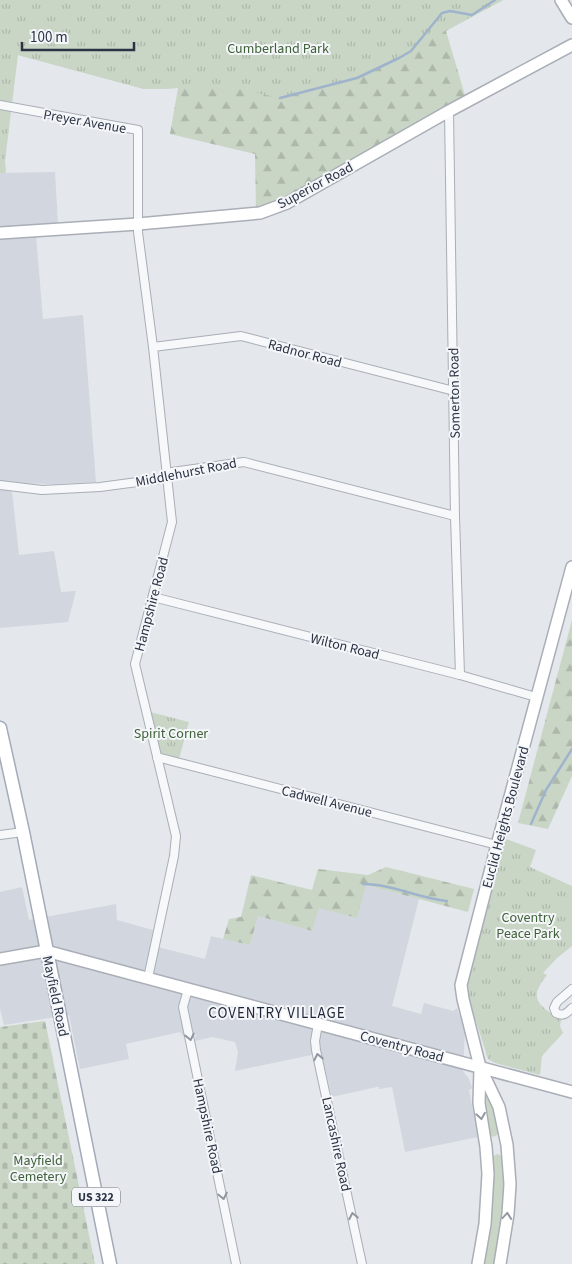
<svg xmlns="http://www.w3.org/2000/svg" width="572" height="1264" font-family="'Source Sans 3',sans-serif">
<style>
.built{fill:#d2d6de}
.grass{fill:#c9d6c5}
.forest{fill:url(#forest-firs)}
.cemetery{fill:url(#cemetery-stones)}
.park{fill:url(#park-tufts)}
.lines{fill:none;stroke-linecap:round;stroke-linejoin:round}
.stream{stroke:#9fb4cc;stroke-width:2.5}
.street-casing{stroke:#a9aeb7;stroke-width:10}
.secondary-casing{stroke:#a9aeb7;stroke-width:14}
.primary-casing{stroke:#a3abb8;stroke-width:15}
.street{stroke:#f7f8fa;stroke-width:8}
.secondary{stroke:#fff;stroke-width:11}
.primary{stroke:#fff;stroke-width:12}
.oneway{stroke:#9196a0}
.oneway2{stroke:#959aa2}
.labels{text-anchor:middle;stroke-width:4;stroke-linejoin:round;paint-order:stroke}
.shield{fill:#f4f6f9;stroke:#676e7b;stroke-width:1}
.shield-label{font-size:12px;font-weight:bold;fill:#2b3445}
.park-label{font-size:14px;fill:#3f6138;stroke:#f4f6f9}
.street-label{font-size:14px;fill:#2b3445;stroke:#f4f6f9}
.neighbourhood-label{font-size:15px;letter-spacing:1px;fill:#1d2536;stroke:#f4f6f9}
</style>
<defs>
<pattern id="forest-firs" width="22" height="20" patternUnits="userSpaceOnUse" patternTransform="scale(1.25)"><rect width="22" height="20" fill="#c9d6c5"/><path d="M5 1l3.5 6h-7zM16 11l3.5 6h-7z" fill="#adb8ab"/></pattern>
<pattern id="cemetery-stones" width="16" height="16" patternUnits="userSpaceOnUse" patternTransform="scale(1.25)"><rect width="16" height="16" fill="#c9d6c5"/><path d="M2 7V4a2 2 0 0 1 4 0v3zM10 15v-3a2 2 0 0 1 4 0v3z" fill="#adb8ab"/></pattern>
<pattern id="park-tufts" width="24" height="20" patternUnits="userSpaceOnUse" patternTransform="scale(1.25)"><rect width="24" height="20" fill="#c9d6c5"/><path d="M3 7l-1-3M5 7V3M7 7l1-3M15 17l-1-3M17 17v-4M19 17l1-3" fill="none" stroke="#adb8ab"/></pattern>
</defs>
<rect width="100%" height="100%" fill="#e4e7ec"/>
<!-- built -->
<g class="built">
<polygon points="55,172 58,225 36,236 43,319 83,315 96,482 54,484 11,483 19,555 54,551 61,592 76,591 68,622 0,628 0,173"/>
<polygon points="366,885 419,899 392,1006 421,1014 424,1003 453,1011 457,1008 465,1032 463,1071 469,1079 472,1088 469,1090 478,1137 405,1152 392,1087 379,1089 379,1087 377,1087 332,1097 321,1053 235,1071 238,1052 235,1042 212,1037 195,1041 196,1034 184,1037 180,1032 126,1044 129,1059 80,1069 69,1015 4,1025 0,1008 0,892 22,887 29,920 116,904 117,920 153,930 150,945 205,959 211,936 250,945 258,916 312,931 318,908"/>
</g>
<!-- grass -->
<g class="grass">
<polygon points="487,1095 496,1117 499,1133 494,1137 488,1134 482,1096"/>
<polygon points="498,1154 504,1158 503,1217 495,1264 481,1264 491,1160 495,1155"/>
</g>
<!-- forest -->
<g class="forest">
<polygon points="0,0 503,0 446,31 467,102 256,213 255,154 170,134 178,88 144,89 18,55"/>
<polygon points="572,620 572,776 548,829 518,823"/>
<polygon points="386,867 474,889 468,912 366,885 357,918 319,908 312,931 258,916 250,945 223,939 229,919 241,917 251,875 312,890 318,869 368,875"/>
</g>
<!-- cemetery -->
<polygon class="cemetery" points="45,1021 95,1264 0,1264 0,1027"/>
<!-- park -->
<g class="park">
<polygon points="0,0 503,0 357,78 280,98 215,84 167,89 144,89 18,55 5,161 6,173 0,173"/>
<polygon points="150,712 189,722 179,759 161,753"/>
<path d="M506,839L536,850L530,867L572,886V946L557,958L543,973L547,975C527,1000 539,1005 561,1020L560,1026L563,1033L542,1056L540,1075L495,1063L488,1059L469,999L468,982Z"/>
</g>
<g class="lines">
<!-- stream -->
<g class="stream">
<polyline points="280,98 357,78 399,58 411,51 442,13 450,11 472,15 495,0"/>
<polyline points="531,824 546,790 572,749"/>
<path d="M363,884C392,884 418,898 447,901"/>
</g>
<defs>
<g id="street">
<polyline points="0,105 138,130 138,232 153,347 172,522 135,664 176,836 174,856 148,978"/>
<polyline points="449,111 455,516 460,675"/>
<polyline points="153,347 241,336 454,391"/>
<polyline points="0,485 42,490 100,487 160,479 172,472 244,462 455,516"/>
<polyline points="153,597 460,675 536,697"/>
<polyline points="157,757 497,845"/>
<polyline points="0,835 23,832"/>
<polyline points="188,989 183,1007 236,1264"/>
<path d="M572,989L557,1002L554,1008L556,1013C563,1017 567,1013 572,1008"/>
<polyline points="318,1024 315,1041 316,1050 362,1264"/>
</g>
<g id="secondary">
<polyline points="561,0 572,18"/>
<polyline points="0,233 138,224 260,213 287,203 449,111 572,45"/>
<polyline points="0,959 46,951 572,1092"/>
<polyline points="478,1264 485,1224 488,1174 486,1147 479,1103 480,1069"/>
<polyline points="500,1264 508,1214 510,1184 507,1145 499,1107 480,1067 463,999 461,985 497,845 572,567"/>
</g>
<polyline id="primary" points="0,728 23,832 110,1264"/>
</defs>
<!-- street casing -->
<use href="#street" class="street-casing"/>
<!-- secondary casing -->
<use href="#secondary" class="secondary-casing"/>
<!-- primary casing -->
<use href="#primary" class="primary-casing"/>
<!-- street -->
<use href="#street" class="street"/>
<!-- secondary -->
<use href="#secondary" class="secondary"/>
<!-- primary -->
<use href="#primary" class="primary"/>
</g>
<!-- one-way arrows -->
<defs><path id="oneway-chevron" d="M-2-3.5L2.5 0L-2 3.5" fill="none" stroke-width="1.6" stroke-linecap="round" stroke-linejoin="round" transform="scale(1.25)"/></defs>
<g class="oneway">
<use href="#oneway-chevron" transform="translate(190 1037) rotate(78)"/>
<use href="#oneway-chevron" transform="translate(318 1057) rotate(-102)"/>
<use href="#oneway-chevron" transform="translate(223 1196) rotate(78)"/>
<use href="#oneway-chevron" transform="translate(353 1216) rotate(-101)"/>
</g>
<g class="oneway2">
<use href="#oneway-chevron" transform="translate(481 1116) rotate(81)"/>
<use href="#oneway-chevron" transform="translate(507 1216) rotate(-85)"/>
</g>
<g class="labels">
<!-- shield labels -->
<rect class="shield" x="72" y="1187.5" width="48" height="19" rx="4"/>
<g class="shield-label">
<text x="96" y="1201">US 322</text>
</g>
<!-- park labels -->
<g class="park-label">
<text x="278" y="53">Cumberland Park</text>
<text x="171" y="738">Spirit Corner</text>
<text x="528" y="922">Coventry<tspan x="528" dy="16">Peace Park</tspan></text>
<text x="38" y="1165">Mayfield<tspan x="38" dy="16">Cemetery</tspan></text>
</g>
<!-- street labels -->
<g class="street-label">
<text transform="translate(85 121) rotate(10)" y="5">Preyer Avenue</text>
<text transform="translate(315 185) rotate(-28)" y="5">Superior Road</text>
<text transform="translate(305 353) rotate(15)" y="5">Radnor Road</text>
<text transform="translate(454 393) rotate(-91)" y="5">Somerton Road</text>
<text transform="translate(186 472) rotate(-11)" y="5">Middlehurst Road</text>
<text transform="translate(151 604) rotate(-75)" y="5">Hampshire Road</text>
<text transform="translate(345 646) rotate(14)" y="5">Wilton Road</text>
<text transform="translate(327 801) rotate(14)" y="5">Cadwell Avenue</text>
<text transform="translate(505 817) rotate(-75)" y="5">Euclid Heights Boulevard</text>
<text transform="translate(56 996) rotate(78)" y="5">Mayfield Road</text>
<text transform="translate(402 1046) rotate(15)" y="5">Coventry Road</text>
<text transform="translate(208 1126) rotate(78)" y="5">Hampshire Road</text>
<text transform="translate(337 1144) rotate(78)" y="5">Lancashire Road</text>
</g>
<!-- neighbourhood labels -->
<g class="neighbourhood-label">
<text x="277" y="1018">COVENTRY VILLAGE</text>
</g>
</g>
<!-- scale -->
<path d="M22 42v8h112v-8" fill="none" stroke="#2b3445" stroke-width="2.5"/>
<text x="30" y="42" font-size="15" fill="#2b3445" stroke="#f4f6f9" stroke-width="4" paint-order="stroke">100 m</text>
</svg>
